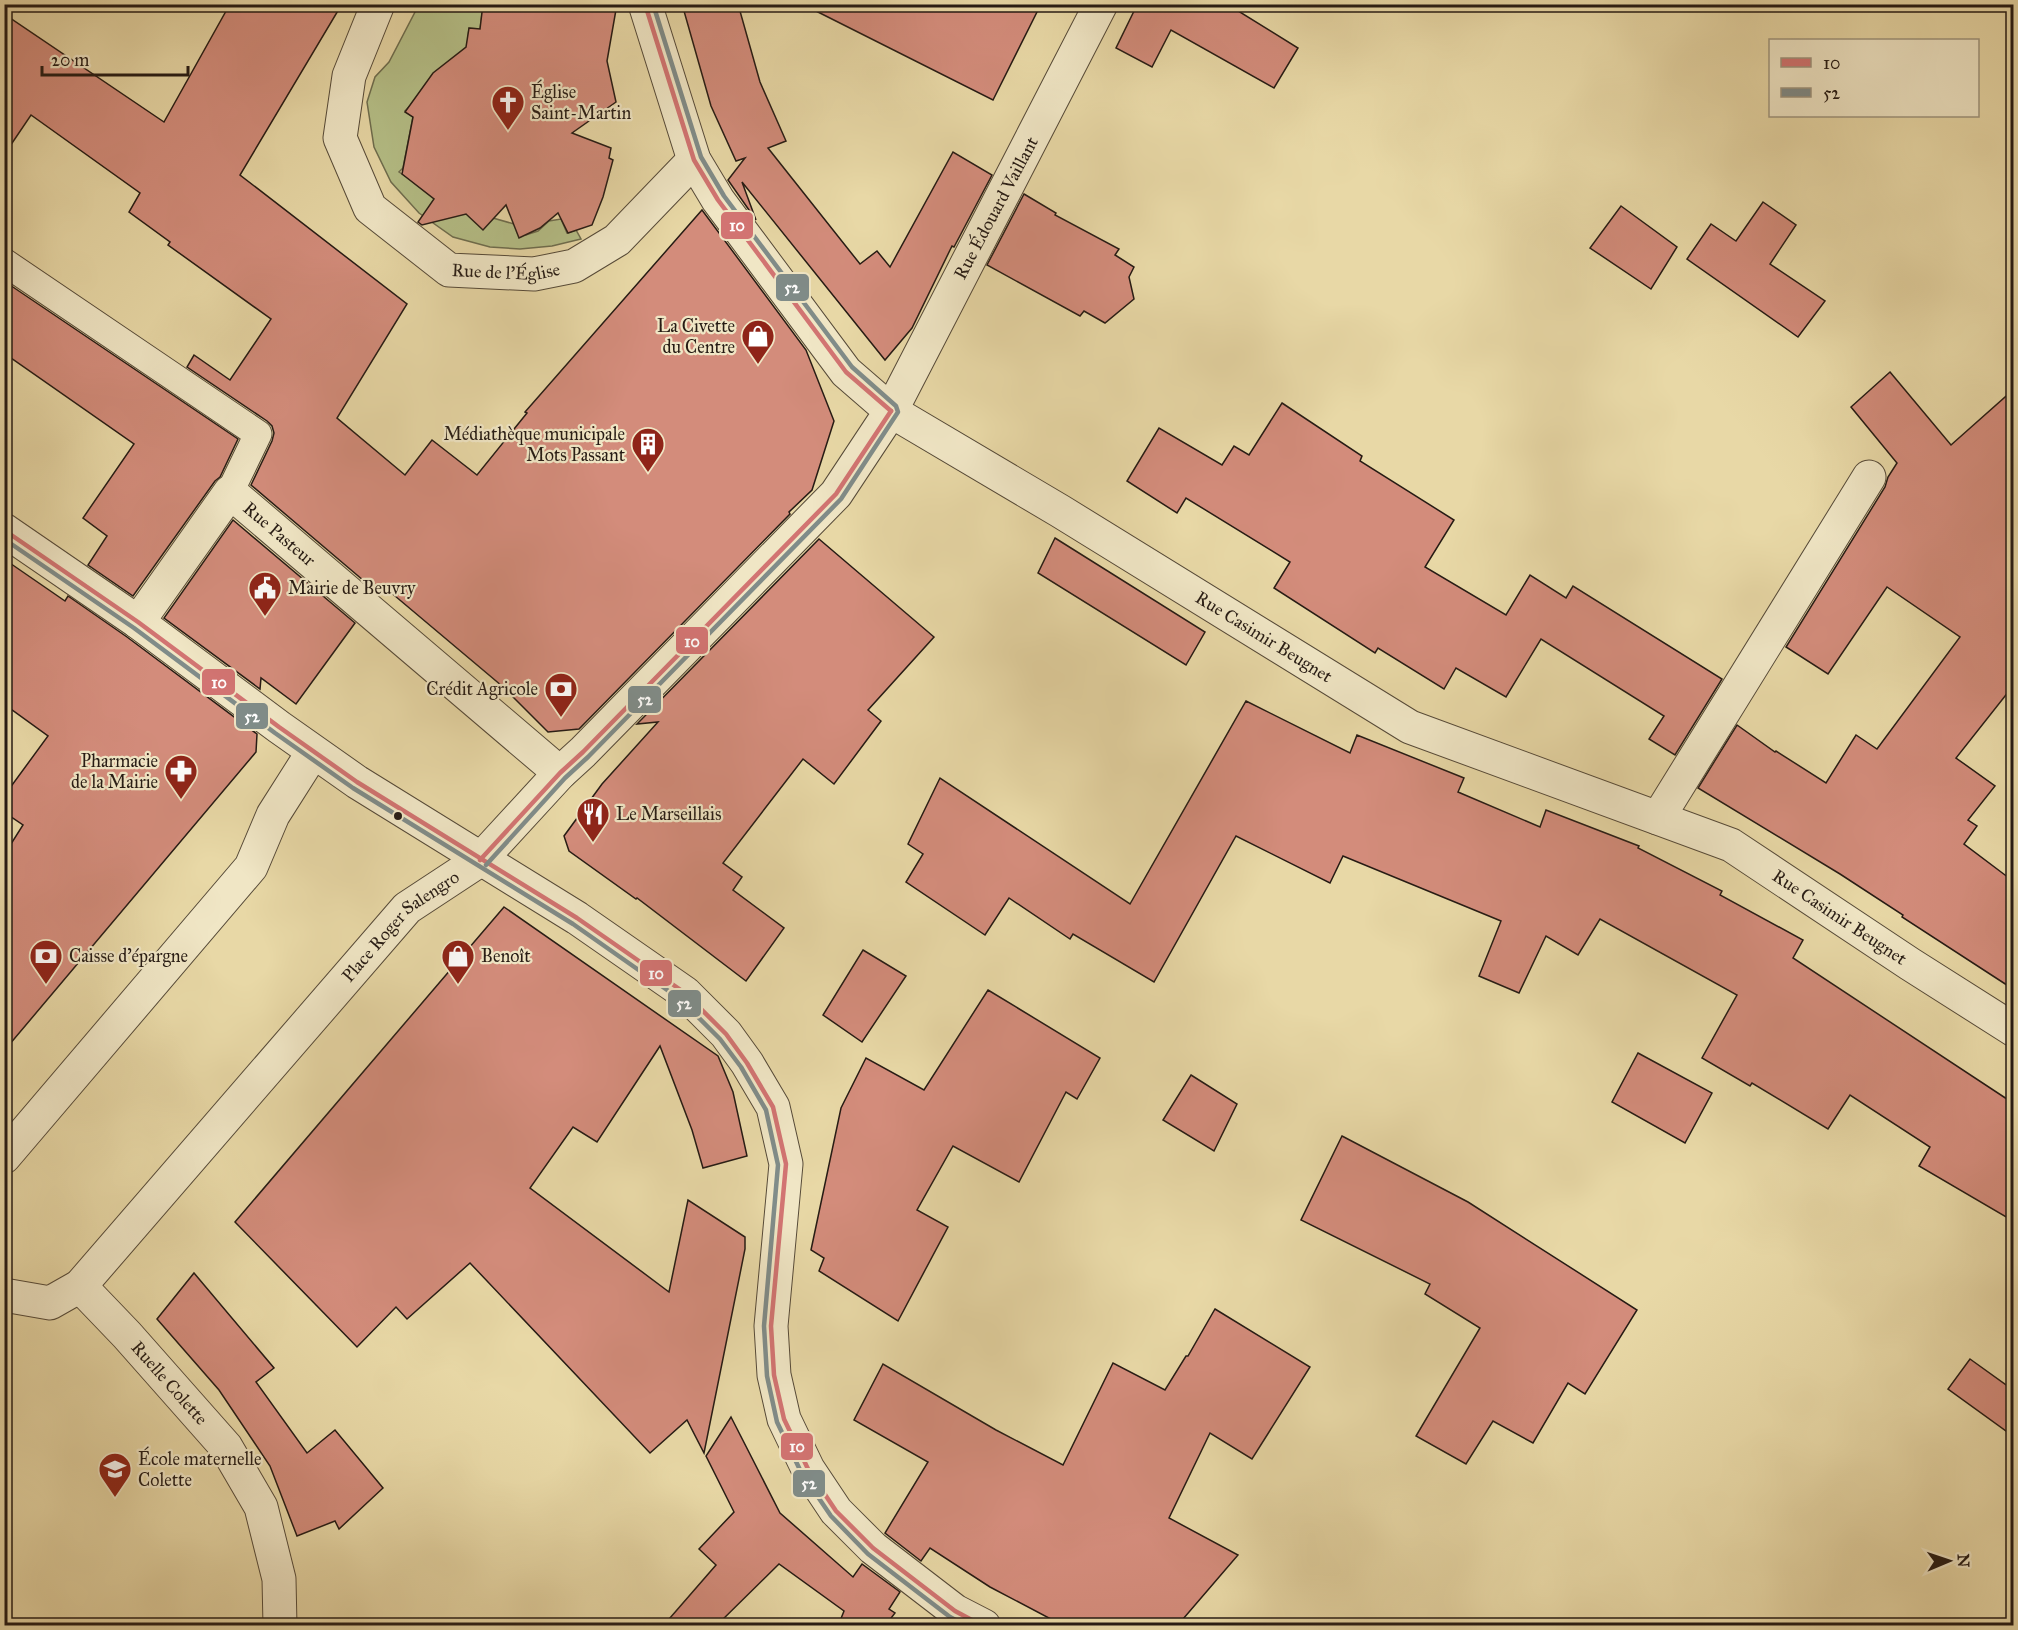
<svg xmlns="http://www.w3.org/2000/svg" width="2018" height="1630" font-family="'IM FELL Great Primer',serif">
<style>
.green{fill:#b5bf87;stroke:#6e6d4e;stroke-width:1.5}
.building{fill:#d38c7b;stroke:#261b14;stroke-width:1.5}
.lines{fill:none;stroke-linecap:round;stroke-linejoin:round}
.service-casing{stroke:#564a38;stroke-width:29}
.minor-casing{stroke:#564a38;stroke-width:35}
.tertiary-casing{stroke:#564a38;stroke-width:35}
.service{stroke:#f0e6c5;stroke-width:27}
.minor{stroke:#f0e6c5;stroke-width:33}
.tertiary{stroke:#f0e6c5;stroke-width:33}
.bus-1-casing{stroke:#f0e6c5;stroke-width:9}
.bus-2-casing{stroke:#f0e6c5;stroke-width:9}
.bus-1{stroke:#d27472;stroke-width:4.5}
.bus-2{stroke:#808c89;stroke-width:4.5}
.bus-dot{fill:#261b14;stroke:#f0e6c5;stroke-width:2}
.labels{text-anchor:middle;stroke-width:4.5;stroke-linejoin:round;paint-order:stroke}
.poi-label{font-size:18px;fill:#261b14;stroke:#f0e6c5;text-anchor:start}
.street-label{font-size:18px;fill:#261b14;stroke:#f0e6c5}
.line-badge{stroke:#f0e6c5;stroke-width:2}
.badge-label{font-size:16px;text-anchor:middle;font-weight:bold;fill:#fff}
</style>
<rect width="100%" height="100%" fill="#e8d8a6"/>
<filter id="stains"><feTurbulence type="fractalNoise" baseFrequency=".00333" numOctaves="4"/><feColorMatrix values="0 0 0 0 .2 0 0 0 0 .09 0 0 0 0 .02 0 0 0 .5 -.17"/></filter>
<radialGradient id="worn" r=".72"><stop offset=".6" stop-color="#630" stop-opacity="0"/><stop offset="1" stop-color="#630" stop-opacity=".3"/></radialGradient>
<!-- green -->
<polygon class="green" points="415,5 483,5 480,29 469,28 468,37 477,39 405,111 413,117 403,168 399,172 405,176 408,173 493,218 514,224 526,235 538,231 549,221 561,219 567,233 576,230 581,239 552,246 520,249 490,247 453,237 419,213 391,182 374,147 367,102 375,77 389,62 415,12"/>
<!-- building -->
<g class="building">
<polygon points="230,4 342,4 240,175 407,304 337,418 405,475 432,440 477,475 527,413 525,412 702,210 806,350 834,421 812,490 789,512 790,514 579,729 548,732 502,686 382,585 377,592 251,485 272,441 274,433 272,426 267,421 187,367 194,355 230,380 271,319 168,245 170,242 129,212 140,193 31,115 4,155 4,14 164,122"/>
<polygon points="483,4 617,4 607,61 616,102 572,133 611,148 609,158 613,160 603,197 592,225 568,233 558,213 540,228 519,238 506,205 483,230 466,214 422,225 418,222 434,199 402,174 413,117 405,112 433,73 466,47 469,28 480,29"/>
<polygon points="682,4 738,4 760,82 786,141 768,148 860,264 877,251 890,267 953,152 992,175 954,247 952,246 912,328 885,360 742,182 756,220 728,180 745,158 736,161 711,106"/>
<polygon points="802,4 1041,4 993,100"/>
<polygon points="1127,4 1227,4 1298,48 1274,88 1171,30 1152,67 1116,48 1135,9"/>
<polygon points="1024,194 1056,213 1055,215 1119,249 1115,255 1134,267 1129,277 1134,299 1105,323 1084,311 1080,316 987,265"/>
<polygon points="1763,202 1796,225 1770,264 1825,301 1798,337 1687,259 1711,224 1736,241"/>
<polygon points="1621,206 1677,247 1651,289 1590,248"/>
<polygon points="4,281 238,439 220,477 215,481 133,596 88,565 107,536 83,518 134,444 4,353"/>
<polygon points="1890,372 1951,445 2013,390 2013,686 1956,758 1995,786 1968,820 1977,826 1964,844 2013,881 2013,989 1902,917 1903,915 1840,874 1698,788 1737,725 1775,752 1776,751 1826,783 1856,735 1877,749 1960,637 1887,587 1828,674 1786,647 1885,487 1888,477 1897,463 1851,407"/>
<polygon points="1282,403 1362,456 1360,461 1454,520 1425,567 1506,615 1530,575 1566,598 1573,586 1722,679 1675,755 1649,739 1664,716 1541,639 1506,697 1456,668 1444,689 1378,648 1375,653 1274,588 1290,562 1186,498 1177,513 1127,481 1159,428 1222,465 1234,446 1249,455"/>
<polygon points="233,520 355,623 296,704 261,678 260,689 164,618"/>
<polygon points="1055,538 1205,632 1186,665 1038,573"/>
<polygon points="819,539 934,637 868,710 881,721 834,784 803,759 723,863 742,877 733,890 784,928 746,981 637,898 636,899 569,851 564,836 602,784 658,722 637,724"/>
<polygon points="4,559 65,601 68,596 127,637 257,734 256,752 4,1051 4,855 23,825 4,812 4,796 48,736 4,704"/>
<polygon points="1246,701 1350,753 1357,735 1464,778 1458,792 1540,827 1546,810 1639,846 1638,848 1722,891 1720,895 1803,940 1793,958 2013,1103 2013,1221 1919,1166 1930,1147 1850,1095 1828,1129 1752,1083 1750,1086 1702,1058 1737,995 1600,919 1578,955 1546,936 1519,993 1479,976 1501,921 1343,856 1330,883 1236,836 1154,982 1073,934 1070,939 1009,898 985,935 906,882 923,854 908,844 940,778 1130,904"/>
<polygon points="504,907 718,1056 733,1092 747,1156 703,1168 692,1130 660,1046 597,1142 573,1127 530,1188 669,1292 688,1200 745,1237 745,1249 704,1453 687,1420 650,1453 470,1263 407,1319 396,1307 357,1347 235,1222"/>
<polygon points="863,950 906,976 862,1042 823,1015"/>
<polygon points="988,990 1100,1058 1077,1099 1066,1092 1019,1182 953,1146 917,1210 948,1227 898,1321 819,1271 824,1258 811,1250 841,1108 866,1058 924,1090"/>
<polygon points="1638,1053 1712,1093 1685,1143 1612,1102"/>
<polygon points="1191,1075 1237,1104 1214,1151 1163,1120"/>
<polygon points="1342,1136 1468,1202 1637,1310 1585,1394 1568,1383 1533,1443 1493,1421 1466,1464 1416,1436 1480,1328 1425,1294 1430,1284 1301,1220"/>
<polygon points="194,1273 274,1368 256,1382 307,1453 335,1430 383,1488 339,1529 335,1521 297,1536 270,1466 219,1390 157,1319"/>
<polygon points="1215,1309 1310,1367 1252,1459 1210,1433 1169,1518 1238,1555 1177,1626 1064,1626 990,1587 930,1548 921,1561 885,1533 928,1462 854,1420 883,1364 996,1430 1063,1465 1113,1363 1165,1390 1186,1356 1188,1356"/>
<polygon points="1970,1359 2013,1390 2013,1436 1948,1389"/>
<polygon points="731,1417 780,1513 853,1577 862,1564 900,1592 889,1609 895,1613 885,1626 838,1626 844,1611 779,1564 716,1626 663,1626 716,1565 699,1549 734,1512 706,1456"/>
</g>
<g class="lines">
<defs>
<polyline id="service" points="4,262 258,434 230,492"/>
<g id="minor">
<path id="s1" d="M378,4L349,76L340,138L370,208L449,270L534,274L574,266L617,240L694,160"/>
<path id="s2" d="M1101,4L891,411L1060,511L1410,727L1731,845L1910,964L2014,1030"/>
<path id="s3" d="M138,622L230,492L560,773"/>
<polyline points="1658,818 1869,477"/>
<polyline points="4,1157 251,867 273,815 313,752"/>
<path id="s4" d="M80,1286L127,1335L226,1447L261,1507L279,1579L280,1626"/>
<path id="s5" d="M4,1295L50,1303L80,1286L407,908L480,860"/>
</g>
<g id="tertiary">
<polyline points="4,530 138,622 279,727 357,782 577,918 685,993 726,1034 747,1063 773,1107 786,1164 771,1326 774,1375 784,1419 808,1469 836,1511 873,1548 955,1611 984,1626"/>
<polyline points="480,860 560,773 583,752 836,494 891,411 846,372 718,200 694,160 645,4"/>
</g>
</defs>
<!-- service casing -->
<use href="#service" class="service-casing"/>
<!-- minor casing -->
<use href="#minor" class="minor-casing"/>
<!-- tertiary casing -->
<use href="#tertiary" class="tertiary-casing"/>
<!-- service -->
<use href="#service" class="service"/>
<!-- minor -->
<use href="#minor" class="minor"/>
<!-- tertiary -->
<use href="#tertiary" class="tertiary"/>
<defs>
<g id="bus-1">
<polyline points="645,4 694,160 718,200 846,372 891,411"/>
<polyline points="4,530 138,622 279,727 357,782 577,918 685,993 726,1034 747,1063 773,1107 786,1164 771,1326 774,1375 784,1419 808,1469 836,1511 873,1548 955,1611 983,1626"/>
<polyline points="480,860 560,773 583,752 836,494 891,411"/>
</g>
<g id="bus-2">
<polyline points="4,539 134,628 275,733 353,788 573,924 680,999 720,1039 741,1067 766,1110 778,1165 764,1326 767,1376 777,1422 801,1472 831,1516 868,1554 950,1617 967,1626"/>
<polyline points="486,865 565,778 588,757 841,499 898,412 896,406 852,367 724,196 701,157 653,4"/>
</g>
</defs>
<!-- bus-1 casing -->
<use href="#bus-1" class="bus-1-casing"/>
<!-- bus-2 casing -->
<use href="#bus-2" class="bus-2-casing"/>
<!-- bus-1 -->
<use href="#bus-1" class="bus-1"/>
<!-- bus-2 -->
<use href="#bus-2" class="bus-2"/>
</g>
<!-- icons -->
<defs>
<symbol id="church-pin" viewBox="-11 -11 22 30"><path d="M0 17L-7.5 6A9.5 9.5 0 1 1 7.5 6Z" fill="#8f2418" stroke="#f0e6c5"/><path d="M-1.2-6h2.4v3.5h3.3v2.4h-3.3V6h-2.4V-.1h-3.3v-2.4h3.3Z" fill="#fff"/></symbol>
<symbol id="shop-pin" viewBox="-11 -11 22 30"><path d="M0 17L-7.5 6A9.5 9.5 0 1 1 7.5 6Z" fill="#8f2418" stroke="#f0e6c5"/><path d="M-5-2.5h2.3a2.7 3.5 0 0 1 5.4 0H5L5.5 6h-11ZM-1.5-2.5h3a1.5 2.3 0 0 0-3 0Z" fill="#fff"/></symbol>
<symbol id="building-pin" viewBox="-11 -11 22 30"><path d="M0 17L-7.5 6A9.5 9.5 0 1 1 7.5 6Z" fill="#8f2418" stroke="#f0e6c5"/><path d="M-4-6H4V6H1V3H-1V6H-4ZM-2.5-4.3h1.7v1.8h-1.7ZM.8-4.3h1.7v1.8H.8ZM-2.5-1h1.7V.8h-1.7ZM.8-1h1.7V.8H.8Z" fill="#fff"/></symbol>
<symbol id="civic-pin" viewBox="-11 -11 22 30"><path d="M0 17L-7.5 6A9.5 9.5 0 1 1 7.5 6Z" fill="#8f2418" stroke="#f0e6c5"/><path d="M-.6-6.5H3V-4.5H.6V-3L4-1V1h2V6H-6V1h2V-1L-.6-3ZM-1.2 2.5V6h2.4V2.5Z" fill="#fff"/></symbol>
<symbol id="bank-pin" viewBox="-11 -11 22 30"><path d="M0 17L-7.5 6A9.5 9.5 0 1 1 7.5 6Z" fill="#8f2418" stroke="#f0e6c5"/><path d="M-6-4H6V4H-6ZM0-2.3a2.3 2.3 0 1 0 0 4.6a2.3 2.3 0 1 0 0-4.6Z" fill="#fff"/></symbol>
<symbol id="pharmacy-pin" viewBox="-11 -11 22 30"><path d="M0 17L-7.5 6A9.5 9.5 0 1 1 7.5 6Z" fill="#8f2418" stroke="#f0e6c5"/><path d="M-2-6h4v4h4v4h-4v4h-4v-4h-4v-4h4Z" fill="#fff"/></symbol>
<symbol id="restaurant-pin" viewBox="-11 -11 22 30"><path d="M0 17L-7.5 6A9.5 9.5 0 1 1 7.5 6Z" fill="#8f2418" stroke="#f0e6c5"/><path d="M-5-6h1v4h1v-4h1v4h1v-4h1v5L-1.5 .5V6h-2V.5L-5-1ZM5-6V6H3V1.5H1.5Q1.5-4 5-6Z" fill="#fff"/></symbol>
<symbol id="school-pin" viewBox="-11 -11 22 30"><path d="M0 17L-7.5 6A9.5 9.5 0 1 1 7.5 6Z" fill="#8f2418" stroke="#f0e6c5"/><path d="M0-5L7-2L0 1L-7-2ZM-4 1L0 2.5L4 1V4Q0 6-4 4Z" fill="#fff"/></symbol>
</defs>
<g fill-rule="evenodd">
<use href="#church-pin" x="489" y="83" width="38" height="52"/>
<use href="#shop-pin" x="739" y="317" width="38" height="52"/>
<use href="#building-pin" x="629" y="425" width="38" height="52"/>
<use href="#civic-pin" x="246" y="569" width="38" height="52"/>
<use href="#bank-pin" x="542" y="670" width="38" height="52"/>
<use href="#pharmacy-pin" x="162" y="752" width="38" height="52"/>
<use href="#restaurant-pin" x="574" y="795" width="38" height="52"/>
<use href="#bank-pin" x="27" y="937" width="38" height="52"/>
<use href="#shop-pin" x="439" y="937" width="38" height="52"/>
<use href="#school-pin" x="96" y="1450" width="38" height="52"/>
</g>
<!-- markers -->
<circle class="bus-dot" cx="398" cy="816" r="5"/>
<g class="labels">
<!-- poi labels -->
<g class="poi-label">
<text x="531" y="98">Église<tspan x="531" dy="21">Saint-Martin</tspan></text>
<text x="735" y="332" text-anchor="end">La Civette<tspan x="735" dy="21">du Centre</tspan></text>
<text x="625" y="440" text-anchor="end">Médiathèque municipale<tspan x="625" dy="21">Mots Passant</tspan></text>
<text x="288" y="594">Mairie de Beuvry</text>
<text x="538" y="695" text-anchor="end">Crédit Agricole</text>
<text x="158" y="767" text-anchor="end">Pharmacie<tspan x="158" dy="21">de la Mairie</tspan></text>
<text x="616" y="820">Le Marseillais</text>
<text x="69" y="962">Caisse d'épargne</text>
<text x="481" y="962">Benoît</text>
<text x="138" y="1465">École maternelle<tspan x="138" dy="21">Colette</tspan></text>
</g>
<!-- street labels -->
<g class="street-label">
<text transform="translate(996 208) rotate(-62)" y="6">Rue Édouard Vaillant</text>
<text dy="6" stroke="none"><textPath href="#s1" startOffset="374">Rue de l'Église</textPath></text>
<text dy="6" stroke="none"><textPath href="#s3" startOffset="224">Rue Pasteur</textPath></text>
<text dy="6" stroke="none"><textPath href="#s2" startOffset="894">Rue Casimir Beugnet</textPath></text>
<text dy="6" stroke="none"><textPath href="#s2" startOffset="1538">Rue Casimir Beugnet</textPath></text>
<text dy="6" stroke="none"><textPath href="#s5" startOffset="564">Place Roger Salengro</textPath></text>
<text dy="6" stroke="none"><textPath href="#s4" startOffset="132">Ruelle Colette</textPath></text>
</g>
</g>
<g class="line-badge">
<rect x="720" y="211" width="34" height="29" rx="6" fill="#d27472"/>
<rect x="775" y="273" width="35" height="29" rx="6" fill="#808c89"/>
<rect x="675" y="626" width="34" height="29" rx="6" fill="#d27472"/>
<rect x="201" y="668" width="35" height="28" rx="6" fill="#d27472"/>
<rect x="627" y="685" width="35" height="29" rx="6" fill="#808c89"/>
<rect x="235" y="702" width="34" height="28" rx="6" fill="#808c89"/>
<rect x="639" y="959" width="34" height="28" rx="6" fill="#d27472"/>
<rect x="667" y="989" width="35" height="29" rx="6" fill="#808c89"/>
<rect x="780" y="1432" width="34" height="29" rx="6" fill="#d27472"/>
<rect x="792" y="1469" width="34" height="29" rx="6" fill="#808c89"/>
</g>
<g class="badge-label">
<text x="737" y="231">10</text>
<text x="792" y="293">52</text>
<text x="692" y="647">10</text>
<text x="219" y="688">10</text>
<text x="645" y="705">52</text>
<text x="252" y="722">52</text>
<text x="656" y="979">10</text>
<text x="684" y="1009">52</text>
<text x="797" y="1452">10</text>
<text x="809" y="1489">52</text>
</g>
<!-- margin -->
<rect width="2018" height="1630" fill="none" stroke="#e8d8a6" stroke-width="24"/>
<rect x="6" y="6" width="2006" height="1618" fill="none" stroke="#261b14" stroke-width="3"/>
<rect x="12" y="12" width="1994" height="1606" fill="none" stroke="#261b14" stroke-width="1.5"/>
<!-- legend -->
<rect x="1769" y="39" width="210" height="78" fill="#f0e6c5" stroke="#9f957e" stroke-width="1.5"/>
<rect x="1781" y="58" width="30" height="9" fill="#d27472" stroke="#9f957e" stroke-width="1.5"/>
<text x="1823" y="69" font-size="18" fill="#261b14">10</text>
<rect x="1781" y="88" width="30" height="9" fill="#808c89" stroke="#9f957e" stroke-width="1.5"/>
<text x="1823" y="99" font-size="18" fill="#261b14">52</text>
<!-- north arrow -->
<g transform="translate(1949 1561) rotate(88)" stroke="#f0e6c5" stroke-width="4.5" paint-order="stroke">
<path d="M0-4.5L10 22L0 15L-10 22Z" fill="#261b14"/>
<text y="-9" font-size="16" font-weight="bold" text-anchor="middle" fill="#261b14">N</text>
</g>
<!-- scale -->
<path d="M42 66v9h146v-9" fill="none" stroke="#261b14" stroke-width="3"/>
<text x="51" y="66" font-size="18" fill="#261b14" stroke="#f0e6c5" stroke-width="4.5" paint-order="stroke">20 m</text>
<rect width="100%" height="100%" filter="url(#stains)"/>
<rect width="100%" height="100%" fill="url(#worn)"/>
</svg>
